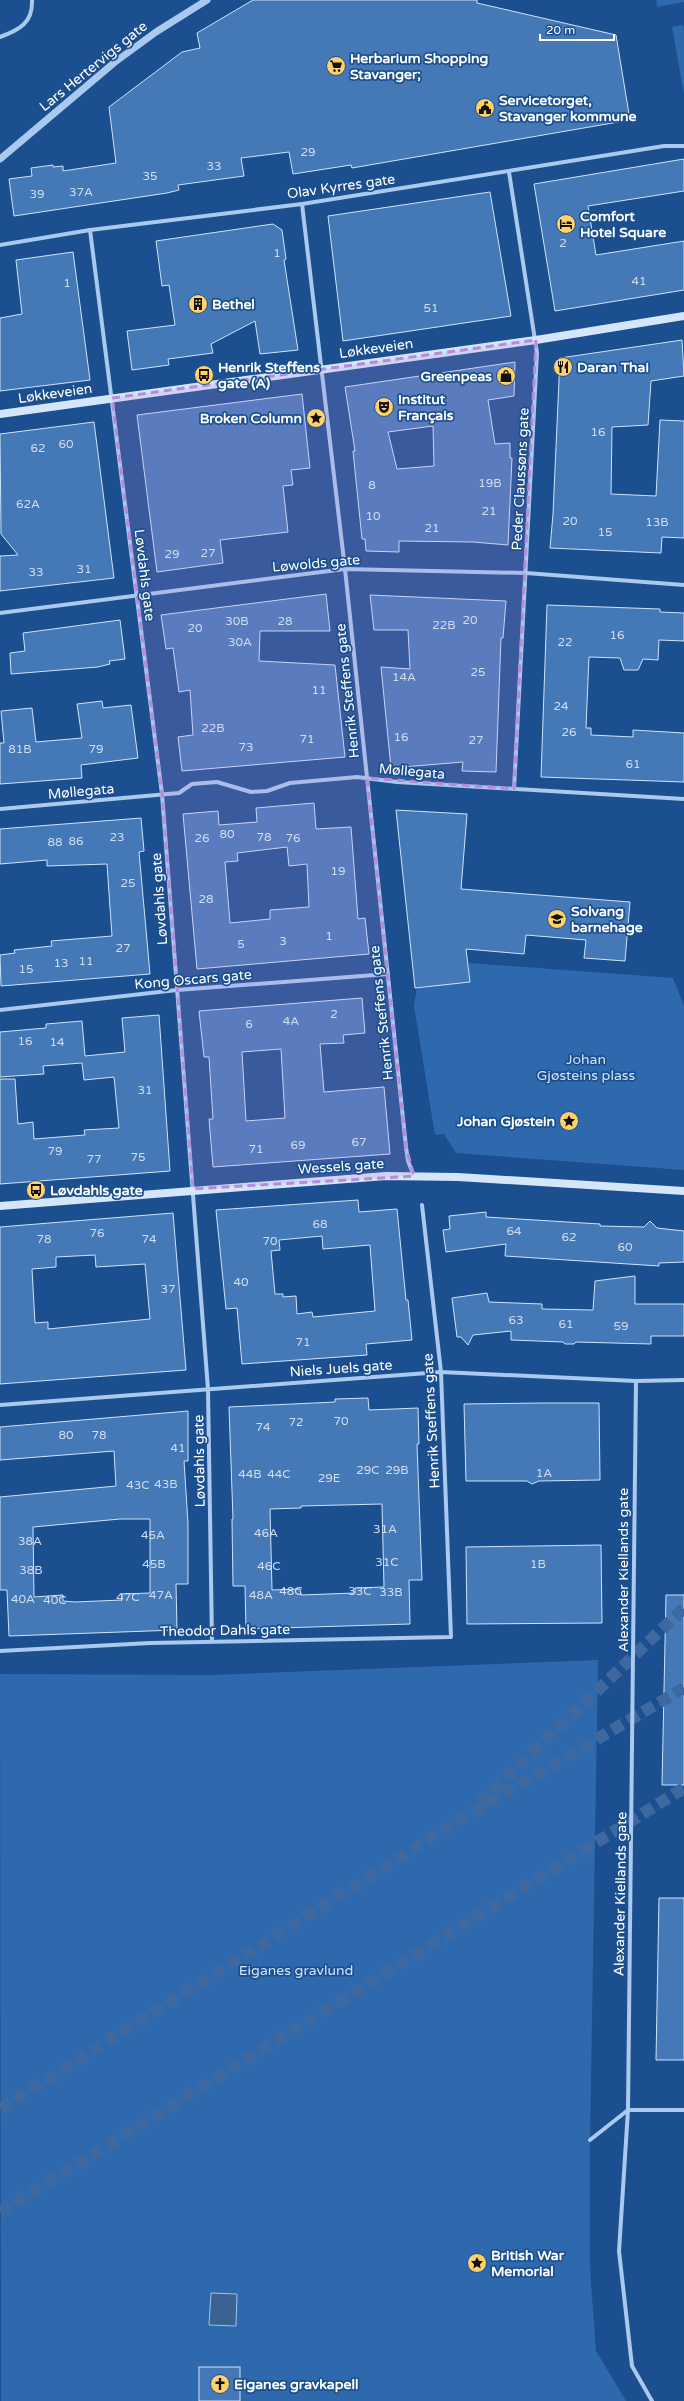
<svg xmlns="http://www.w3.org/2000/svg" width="684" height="2401" font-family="'Varela Round',sans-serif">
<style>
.green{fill:#2e69ad}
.water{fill:#3c6290;stroke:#9cc4f0}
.building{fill:#4478b7;stroke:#cfe3fa;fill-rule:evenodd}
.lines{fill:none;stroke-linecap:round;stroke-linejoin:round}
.motorway-tunnel{stroke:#3d69a0;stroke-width:12;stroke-dasharray:12 6;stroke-linecap:butt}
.minor{stroke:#a9c9ee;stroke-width:4}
.tertiary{stroke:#a9c9ee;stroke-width:7}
.secondary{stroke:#d6e6fa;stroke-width:8}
.marked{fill:#b68bdc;fill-opacity:0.2;stroke:#b68bdc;stroke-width:3;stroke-dasharray:8 5;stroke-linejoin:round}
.labels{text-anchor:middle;stroke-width:3.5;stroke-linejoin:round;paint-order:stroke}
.number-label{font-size:12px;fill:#d0dded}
.poi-label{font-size:14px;font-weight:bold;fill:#fff;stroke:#1b4f8f;text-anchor:start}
.street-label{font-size:14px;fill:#fff;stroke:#1b4f8f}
.park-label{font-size:14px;fill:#cfe3fa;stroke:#1b4f8f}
</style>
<rect width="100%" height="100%" fill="#1b4f8f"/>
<!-- green -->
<g class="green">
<polygon points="656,0 684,0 684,2 657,7"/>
<polygon points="683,25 684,31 684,94 672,27"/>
<polygon points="469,963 673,978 684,1006 684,1170 456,1153 444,1134 435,1135 414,1006 417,986 469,983"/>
<polygon points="598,1660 590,2140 590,2268 596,2351 626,2401 1,2401 0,1674 212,1675"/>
</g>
<!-- water -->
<polygon class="water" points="211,2293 237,2294 236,2326 209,2325"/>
<!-- building -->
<g class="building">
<polygon points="253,0 477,0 477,3 616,35 630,120 352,168 351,165 293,174 289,152 241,158 244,176 178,185 179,190 167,193 14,216 9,179 32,176 31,168 53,165 53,167 63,166 63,171 116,163 109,107 182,52 200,48 197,33"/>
<polygon points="684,159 684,191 588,206 596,255 684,241 684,290 555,311 534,184"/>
<polygon points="490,192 511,316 343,341 328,216"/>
<polygon points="273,224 282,230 286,259 284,260 298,350 260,354 255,321 211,344 213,353 168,359 169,365 132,370 127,331 175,325 169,285 162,286 156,241"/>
<polygon points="73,252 90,380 0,391 0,318 22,314 16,260"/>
<polygon points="682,340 684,376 651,381 648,425 612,427 611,494 656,496 660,420 684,421 684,538 662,537 661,553 550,548 553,514 560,358"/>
<path d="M515,362L514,396L488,400L495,444L510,443V458H512L508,545L473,542L399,541V552L366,551L365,539H362L353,451H355L345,387ZM433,426L434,466L397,469L388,432Z"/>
<polygon points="302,394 310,468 291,470 293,485 283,486 288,532 220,540 223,563 157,572 137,415"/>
<polygon points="94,422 114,578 0,591 0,556 18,555 1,534 0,434"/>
<polygon points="326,594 330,631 260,631 259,661 335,665 345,757 182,771 178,737 193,735 190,690 179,692 173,648 166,649 161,615"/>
<polygon points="370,595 506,601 503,638 501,638 496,772 462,771 463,762 391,768 381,667 410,669 408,630 374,630"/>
<polygon points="547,605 660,609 660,612 684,613 684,641 659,640 658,660 643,659 638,670 624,670 620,658 589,657 586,728 591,728 591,735 633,737 633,730 684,733 684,782 541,777"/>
<polygon points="120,620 125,659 109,661 110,664 98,667 11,674 10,653 25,651 23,633"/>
<polygon points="102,701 103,708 131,705 138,758 81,765 82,778 0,784 0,743 4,743 1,711 32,708 36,742 82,738 77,704"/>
<path d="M314,803L316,829L351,827L358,919L365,918L369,954L197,969L183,814L218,811L219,825L257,822L256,808ZM287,847L289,866L307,864L309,907L270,910V919L230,923L225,862L238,861L237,853Z"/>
<polygon points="396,810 467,814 461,889 630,902 625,961 584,958 586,940 526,935 524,954 466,949 470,982 415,988"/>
<polygon points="141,818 144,851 139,852 150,974 1,986 0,955 15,953 14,950 52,946 51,941 112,936 107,864 47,866 47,860 0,864 0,829"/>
<path d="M362,998L365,1033L343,1035L344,1043L320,1044L324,1092L384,1087L390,1154L213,1167L209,1119H213L209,1057H204L199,1011ZM281,1049L285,1118L246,1121L242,1052Z"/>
<polygon points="159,1015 170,1171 0,1184 0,1079 15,1079 18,1124 33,1122 34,1139 85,1135 84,1130 119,1128 114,1077 84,1080 82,1063 43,1066 44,1074 0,1077 0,1032 46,1028 46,1024 82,1021 85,1056 125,1052 122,1018"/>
<path d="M358,1200L359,1212L397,1209L406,1300H408L412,1340L366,1344L367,1355L242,1364L237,1308L226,1309L216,1210ZM322,1236L323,1249L370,1245L375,1311L313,1317L312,1312L297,1314L296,1296L283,1297V1294H275L271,1251L280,1250L279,1240Z"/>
<polygon points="486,1212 486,1217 600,1224 600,1226 644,1227 650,1221 657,1228 684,1231 684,1262 659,1263 659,1266 505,1256 506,1244 446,1252 443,1230 450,1229 449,1216"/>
<path d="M173,1213L186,1370L0,1384V1227ZM95,1255L96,1267L145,1264L150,1319L48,1329V1322L35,1323L32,1269L56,1267V1257Z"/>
<polygon points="635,1276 635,1304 684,1304 684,1336 651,1336 651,1344 576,1342 574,1344 565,1344 563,1342 511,1340 511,1331 473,1335 468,1345 461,1337 457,1337 452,1298 487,1293 489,1302 542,1304 542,1309 593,1310 595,1281"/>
<path d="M368,1398L369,1410L418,1408L419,1444H417L422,1580H409L410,1624L246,1629L245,1586H233L232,1519H233L229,1407L335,1402V1399ZM382,1504L384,1587L355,1588V1593L301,1595L300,1589L272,1590L270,1509L301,1508V1506Z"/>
<polygon points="542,1403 599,1403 600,1480 539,1481 532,1484 527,1481 466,1481 464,1404"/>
<path d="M188,1411V1461H184L188,1523V1584H176L177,1630L9,1636L7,1590H0V1497L116,1486L114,1451L0,1460V1427ZM120,1519H150V1593L122,1594V1600L75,1602L63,1601V1595L34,1597L33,1527Z"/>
<polygon points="601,1545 602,1623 467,1624 466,1547"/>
<polygon points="666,1595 684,1595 684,1785 662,1785"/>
<polygon points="659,1898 684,1898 684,2060 656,2060"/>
<rect x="199" y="2367" width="41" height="34"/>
</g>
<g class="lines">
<!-- motorway-tunnel -->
<g class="motorway-tunnel">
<polyline points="479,1803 684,1608"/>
<polyline points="0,2109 464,1817 684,1688"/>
<polyline points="0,2212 684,1788"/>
</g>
<!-- minor -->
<g class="minor">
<path d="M0,37C19,30 33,23 32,0"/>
<polyline points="509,172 537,353 514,789"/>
<polyline points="302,204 345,569 406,1147 408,1161 414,1176"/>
<polyline points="90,230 162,794 208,1389 212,1641"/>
<polyline points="0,245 90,230 302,204 664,146 684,146"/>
<polyline points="0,613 345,569 526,573 684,585"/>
<polyline points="0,809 179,793 192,784 217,782 251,792 267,791 290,783 357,777 397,782 684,799"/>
<polyline points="0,1010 177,990 388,974"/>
<polyline points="636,1381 628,2110 619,2251 632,2366 652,2401"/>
<polyline points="0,1405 441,1372 636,1381 684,1380"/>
<polyline points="0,1651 150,1643 451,1637 441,1372 422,1205"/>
<polyline points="590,2140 628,2110 684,2110"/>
</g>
<!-- tertiary -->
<polyline class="tertiary" points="0,159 115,62 156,32 207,0"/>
<!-- secondary -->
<g class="secondary">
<polyline points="0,414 536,340 684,316"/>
<polyline points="0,1206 386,1176 458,1177 684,1191"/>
</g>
</g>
<!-- marked area -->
<path class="marked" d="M536,340L514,789L367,778L406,1147L414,1176L193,1189L162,794L112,398Z"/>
<!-- icons -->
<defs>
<symbol id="supermarket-disc" viewBox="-11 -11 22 22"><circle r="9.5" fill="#ffd166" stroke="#1b4f8f"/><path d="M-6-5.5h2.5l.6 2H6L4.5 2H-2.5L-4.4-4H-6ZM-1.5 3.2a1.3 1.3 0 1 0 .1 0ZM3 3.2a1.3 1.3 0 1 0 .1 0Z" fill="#111"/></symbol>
<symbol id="civic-disc" viewBox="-11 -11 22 22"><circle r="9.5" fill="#ffd166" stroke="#1b4f8f"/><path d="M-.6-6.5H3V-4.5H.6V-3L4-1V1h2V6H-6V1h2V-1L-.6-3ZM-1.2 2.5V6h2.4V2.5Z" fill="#111"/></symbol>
<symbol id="hotel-disc" viewBox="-11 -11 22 22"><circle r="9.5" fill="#ffd166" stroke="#1b4f8f"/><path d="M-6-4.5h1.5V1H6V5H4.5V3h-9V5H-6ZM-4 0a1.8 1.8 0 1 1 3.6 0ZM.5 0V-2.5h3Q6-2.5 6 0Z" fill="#111"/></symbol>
<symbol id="building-disc" viewBox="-11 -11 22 22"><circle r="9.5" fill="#ffd166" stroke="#1b4f8f"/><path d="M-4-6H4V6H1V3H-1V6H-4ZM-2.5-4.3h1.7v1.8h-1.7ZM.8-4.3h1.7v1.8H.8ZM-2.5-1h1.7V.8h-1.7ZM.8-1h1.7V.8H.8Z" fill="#111"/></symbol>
<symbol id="restaurant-disc" viewBox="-11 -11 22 22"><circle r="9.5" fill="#ffd166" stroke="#1b4f8f"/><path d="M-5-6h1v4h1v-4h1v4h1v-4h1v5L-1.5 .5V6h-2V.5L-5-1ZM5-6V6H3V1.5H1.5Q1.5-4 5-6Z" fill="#111"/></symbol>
<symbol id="bus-disc" viewBox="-11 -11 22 22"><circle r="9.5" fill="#ffd166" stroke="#1b4f8f"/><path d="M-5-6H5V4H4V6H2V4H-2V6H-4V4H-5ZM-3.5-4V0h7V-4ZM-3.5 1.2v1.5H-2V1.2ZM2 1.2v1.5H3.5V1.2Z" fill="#111"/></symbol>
<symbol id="shop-disc" viewBox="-11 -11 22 22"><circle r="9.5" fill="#ffd166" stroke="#1b4f8f"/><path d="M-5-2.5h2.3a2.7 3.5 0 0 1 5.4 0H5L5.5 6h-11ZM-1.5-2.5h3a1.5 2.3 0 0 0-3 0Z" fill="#111"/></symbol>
<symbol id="theatre-disc" viewBox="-11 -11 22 22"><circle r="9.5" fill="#ffd166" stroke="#1b4f8f"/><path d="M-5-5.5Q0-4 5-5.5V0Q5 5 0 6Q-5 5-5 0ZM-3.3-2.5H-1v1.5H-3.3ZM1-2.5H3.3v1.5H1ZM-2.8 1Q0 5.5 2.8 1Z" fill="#111"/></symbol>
<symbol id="sight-disc" viewBox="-11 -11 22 22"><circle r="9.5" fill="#ffd166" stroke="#1b4f8f"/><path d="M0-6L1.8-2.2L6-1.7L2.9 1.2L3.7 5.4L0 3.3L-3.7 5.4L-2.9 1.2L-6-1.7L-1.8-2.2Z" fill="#111"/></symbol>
<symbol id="school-disc" viewBox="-11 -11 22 22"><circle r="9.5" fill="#ffd166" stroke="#1b4f8f"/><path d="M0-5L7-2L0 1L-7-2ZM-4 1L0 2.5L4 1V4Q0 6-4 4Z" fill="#111"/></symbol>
<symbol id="church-disc" viewBox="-11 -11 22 22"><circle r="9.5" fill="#ffd166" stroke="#1b4f8f"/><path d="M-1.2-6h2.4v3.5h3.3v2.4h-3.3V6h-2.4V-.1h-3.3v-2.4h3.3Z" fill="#111"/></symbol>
</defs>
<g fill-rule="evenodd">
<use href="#supermarket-disc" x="325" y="55" width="22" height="22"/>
<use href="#civic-disc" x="474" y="97" width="22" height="22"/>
<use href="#hotel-disc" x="555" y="213" width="22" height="22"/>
<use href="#building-disc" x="187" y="293" width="22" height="22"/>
<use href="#restaurant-disc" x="552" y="356" width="22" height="22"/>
<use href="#bus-disc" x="193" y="364" width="22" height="22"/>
<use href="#shop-disc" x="495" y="365" width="22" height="22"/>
<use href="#theatre-disc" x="373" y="396" width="22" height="22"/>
<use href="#sight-disc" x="305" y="407" width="22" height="22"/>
<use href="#school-disc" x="546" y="908" width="22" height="22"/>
<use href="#sight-disc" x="558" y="1110" width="22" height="22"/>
<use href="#bus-disc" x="25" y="1179" width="22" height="22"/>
<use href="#sight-disc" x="466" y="2252" width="22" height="22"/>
<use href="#church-disc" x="209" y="2373" width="22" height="22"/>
</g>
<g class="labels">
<!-- number labels -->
<g class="number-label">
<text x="308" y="156">29</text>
<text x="214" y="170">33</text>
<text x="150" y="180">35</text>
<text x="81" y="196">37A</text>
<text x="37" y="198">39</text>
<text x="563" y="247">2</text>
<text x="277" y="257">1</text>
<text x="639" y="285">41</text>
<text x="67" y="287">1</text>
<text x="431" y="312">51</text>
<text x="598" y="436">16</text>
<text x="66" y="448">60</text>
<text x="38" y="452">62</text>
<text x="490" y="487">19B</text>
<text x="372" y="489">8</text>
<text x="28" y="508">62A</text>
<text x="489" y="515">21</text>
<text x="373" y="520">10</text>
<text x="570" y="525">20</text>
<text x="657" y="526">13B</text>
<text x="432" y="532">21</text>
<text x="605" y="536">15</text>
<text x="208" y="557">27</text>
<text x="172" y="558">29</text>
<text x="84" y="573">31</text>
<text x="36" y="576">33</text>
<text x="470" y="624">20</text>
<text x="237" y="625">30B</text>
<text x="285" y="625">28</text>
<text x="444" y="629">22B</text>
<text x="195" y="632">20</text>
<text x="617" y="639">16</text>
<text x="240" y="646">30A</text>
<text x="565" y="646">22</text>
<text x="478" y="676">25</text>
<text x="404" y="681">14A</text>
<text x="319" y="694">11</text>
<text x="561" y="710">24</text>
<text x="213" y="732">22B</text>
<text x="569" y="736">26</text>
<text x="401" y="741">16</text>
<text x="307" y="743">71</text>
<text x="476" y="744">27</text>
<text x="246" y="751">73</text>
<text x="20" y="753">81B</text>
<text x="96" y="753">79</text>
<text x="633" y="768">61</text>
<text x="227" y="838">80</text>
<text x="117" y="841">23</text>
<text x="264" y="841">78</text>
<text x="202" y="842">26</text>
<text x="293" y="842">76</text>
<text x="76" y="845">86</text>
<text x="55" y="846">88</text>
<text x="338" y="875">19</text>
<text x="128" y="887">25</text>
<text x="206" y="903">28</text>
<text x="329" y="940">1</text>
<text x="283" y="945">3</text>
<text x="241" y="948">5</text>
<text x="123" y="952">27</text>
<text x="86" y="965">11</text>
<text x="61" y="967">13</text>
<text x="26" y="973">15</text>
<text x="334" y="1018">2</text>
<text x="291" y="1025">4A</text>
<text x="249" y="1028">6</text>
<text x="25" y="1045">16</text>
<text x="57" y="1046">14</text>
<text x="145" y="1094">31</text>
<text x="359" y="1146">67</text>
<text x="298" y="1149">69</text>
<text x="256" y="1153">71</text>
<text x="55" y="1155">79</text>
<text x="138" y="1161">75</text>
<text x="94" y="1163">77</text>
<text x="320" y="1228">68</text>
<text x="514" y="1235">64</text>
<text x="97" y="1237">76</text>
<text x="569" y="1241">62</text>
<text x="44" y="1243">78</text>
<text x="149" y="1243">74</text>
<text x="270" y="1245">70</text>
<text x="625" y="1251">60</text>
<text x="241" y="1286">40</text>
<text x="168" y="1293">37</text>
<text x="516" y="1324">63</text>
<text x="566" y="1328">61</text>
<text x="621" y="1330">59</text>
<text x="303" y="1346">71</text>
<text x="341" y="1425">70</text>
<text x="296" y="1426">72</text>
<text x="263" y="1431">74</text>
<text x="66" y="1439">80</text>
<text x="99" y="1439">78</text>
<text x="178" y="1452">41</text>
<text x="368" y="1474">29C</text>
<text x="397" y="1474">29B</text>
<text x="544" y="1477">1A</text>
<text x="250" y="1478">44B</text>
<text x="279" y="1478">44C</text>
<text x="329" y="1482">29E</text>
<text x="166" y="1488">43B</text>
<text x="138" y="1489">43C</text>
<text x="385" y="1533">31A</text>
<text x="266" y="1537">46A</text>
<text x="153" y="1539">45A</text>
<text x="30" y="1545">38A</text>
<text x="387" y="1566">31C</text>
<text x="154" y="1568">45B</text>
<text x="538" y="1568">1B</text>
<text x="269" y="1570">46C</text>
<text x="31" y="1574">38B</text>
<text x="291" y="1595">48C</text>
<text x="360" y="1595">33C</text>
<text x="391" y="1596">33B</text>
<text x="161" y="1599">47A</text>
<text x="261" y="1599">48A</text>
<text x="128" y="1601">47C</text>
<text x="23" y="1603">40A</text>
<text x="55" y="1604">40C</text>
</g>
<!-- poi labels -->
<g class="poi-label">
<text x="350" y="63">Herbarium Shopping<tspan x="350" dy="16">Stavanger;</tspan></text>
<text x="499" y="105">Servicetorget,<tspan x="499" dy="16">Stavanger kommune</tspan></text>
<text x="580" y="221">Comfort<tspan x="580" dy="16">Hotel Square</tspan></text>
<text x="212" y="309">Bethel</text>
<text x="218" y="372">Henrik Steffens<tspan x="218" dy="16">gate (A)</tspan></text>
<text x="577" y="372">Daran Thai</text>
<text x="492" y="381" text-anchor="end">Greenpeas</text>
<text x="398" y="404">Institut<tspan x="398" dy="16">Français</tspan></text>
<text x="302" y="423" text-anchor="end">Broken Column</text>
<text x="571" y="916">Solvang<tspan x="571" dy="16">barnehage</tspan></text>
<text x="555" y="1126" text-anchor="end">Johan Gjøstein</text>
<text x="50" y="1195">Løvdahls gate</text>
<text x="491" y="2260">British War<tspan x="491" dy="16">Memorial</tspan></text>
<text x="234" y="2389">Eiganes gravkapell</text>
</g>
<!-- street labels -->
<g class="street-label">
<text transform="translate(93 66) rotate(-39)" y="5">Lars Hertervigs gate</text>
<text transform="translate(341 186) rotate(-8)" y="5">Olav Kyrres gate</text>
<text transform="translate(376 348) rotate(-8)" y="5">Løkkeveien</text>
<text transform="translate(55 393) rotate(-8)" y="5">Løkkeveien</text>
<text transform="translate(520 479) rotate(-87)" y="5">Peder Claussøns gate</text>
<text transform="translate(316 563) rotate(-5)" y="5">Løwolds gate</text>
<text transform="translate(145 575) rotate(83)" y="5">Løvdahls gate</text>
<text transform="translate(347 691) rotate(-96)" y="5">Henrik Steffens gate</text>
<text transform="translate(412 771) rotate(5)" y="5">Møllegata</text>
<text transform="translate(81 791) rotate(-5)" y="5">Møllegata</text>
<text transform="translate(159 899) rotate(-94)" y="5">Løvdahls gate</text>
<text transform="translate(193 979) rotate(-5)" y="5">Kong Oscars gate</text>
<text transform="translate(381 1013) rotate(-96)" y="5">Henrik Steffens gate</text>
<text transform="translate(341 1166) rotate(-4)" y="5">Wessels gate</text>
<text transform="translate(341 1368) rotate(-4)" y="5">Niels Juels gate</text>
<text transform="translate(431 1421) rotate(-93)" y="5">Henrik Steffens gate</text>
<text transform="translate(199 1461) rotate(-91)" y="5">Løvdahls gate</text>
<text transform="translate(623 1570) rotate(-90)" y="5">Alexander Kiellands gate</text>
<text transform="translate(225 1630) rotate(-1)" y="5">Theodor Dahls gate</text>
<text transform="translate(620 1894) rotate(-89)" y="5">Alexander Kiellands gate</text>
</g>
<!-- park labels -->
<g class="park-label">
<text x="586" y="1064">Johan<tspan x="586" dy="16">Gjøsteins plass</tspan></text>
<text x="296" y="1975">Eiganes gravlund</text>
</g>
</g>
<!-- scale -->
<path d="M540 34v6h74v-6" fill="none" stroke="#ffffff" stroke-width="2"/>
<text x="546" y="34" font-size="12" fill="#ffffff" stroke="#1b4f8f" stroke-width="3" paint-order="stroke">20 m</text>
</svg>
